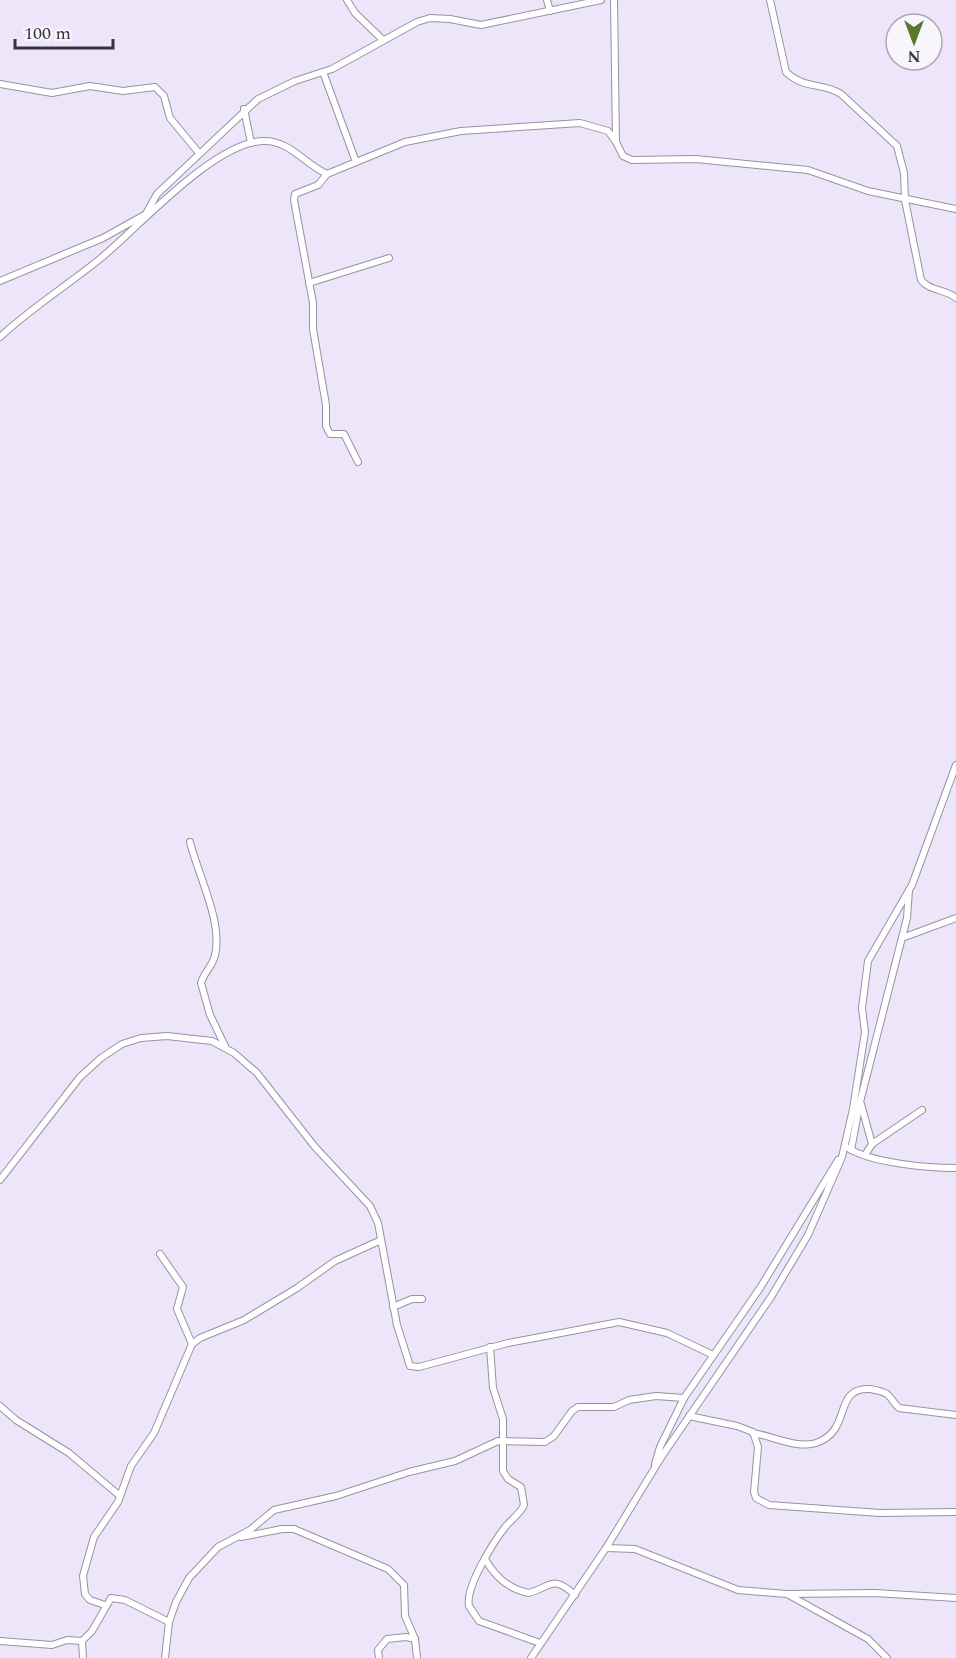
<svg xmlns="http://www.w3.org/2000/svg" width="956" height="1658" font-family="Spectral,serif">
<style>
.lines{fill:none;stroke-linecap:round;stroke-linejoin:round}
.street-casing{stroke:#9891a3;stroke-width:8}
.street{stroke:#fff;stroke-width:6}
</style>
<rect width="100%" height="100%" fill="#ede5f9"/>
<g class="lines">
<defs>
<g id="street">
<polyline points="347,0 355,13 383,40"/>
<polyline points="547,0 550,11"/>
<polyline points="614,0 616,142 623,156 632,160 696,159 808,170 868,191 956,209"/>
<path d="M770,0L786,72C805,90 822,82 841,94L897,146L904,173L905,200L921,280C929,291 946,289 956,298"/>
<polyline points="323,72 356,162"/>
<polyline points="0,84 52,93 90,86 123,91 155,87 164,96 170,118 199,153"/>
<polyline points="244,109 251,143"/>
<polyline points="327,174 318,185 295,194 294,200 313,303 313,329 326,405 326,426 330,434 344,434 358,462"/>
<polyline points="0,281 103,238 146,214 157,194 258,99 295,81 332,69 417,22 430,18 450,19 481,25 601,0"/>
<polyline points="309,283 389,258"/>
<path d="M0,337C31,308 68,285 101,258C140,226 213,143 263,141C290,140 304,164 327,174L405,142L461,131L580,123L608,131L616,142"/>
<path d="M190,842C198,875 223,922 215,955C213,966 204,972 201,983L210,1015L225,1046"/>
<polyline points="902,938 956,918"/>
<polyline points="861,1104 872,1144"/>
<path d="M848,1148C871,1163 928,1168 956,1168"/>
<polyline points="851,1150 860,1102 907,918 909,890"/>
<polyline points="865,1155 872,1144 922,1110"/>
<polyline points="0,1180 80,1077 101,1058 122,1044 141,1038 167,1036 212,1041 234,1053 257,1073 315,1147 370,1206 378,1223 397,1325 410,1366 419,1367 508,1343 619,1322 667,1333 713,1355"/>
<polyline points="160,1254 183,1287 177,1309 192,1344"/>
<polyline points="393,1307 412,1299 422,1299"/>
<path d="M490,1347L493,1388L503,1419V1471L508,1479L521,1487L524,1505C520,1514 512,1519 506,1526C494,1541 465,1587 469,1606L479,1621L540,1643"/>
<polyline points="0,1406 16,1420 69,1453 120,1496"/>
<polyline points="689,1416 737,1426 753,1432 758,1447 754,1492 756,1498 769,1505 880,1513 956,1512"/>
<path d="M753,1433C772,1436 798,1449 816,1443C853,1431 832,1387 870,1389C876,1390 882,1391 887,1394C892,1398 894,1404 899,1408L956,1415"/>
<polyline points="655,1464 660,1447 684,1398 760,1288 838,1160"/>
<polyline points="241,1537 282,1529 294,1529 388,1569 404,1585 405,1616 415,1639 417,1658"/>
<polyline points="606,1548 635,1549 738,1590 787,1594 875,1593 956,1598"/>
<path d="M485,1559C495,1577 508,1589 529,1593C551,1587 552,1574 575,1595"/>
<polyline points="787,1594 868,1639 887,1658"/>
<polyline points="105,1605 90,1600 85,1594 83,1576 94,1537 118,1502 131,1466 154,1433 192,1344 200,1338 244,1320 297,1288 335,1261 379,1241"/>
<polyline points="0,1641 52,1645 67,1640 82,1641 92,1631 111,1598 125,1600 169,1622"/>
<polyline points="82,1641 83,1658"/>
<polyline points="165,1658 169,1622 176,1602 189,1578 218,1547 250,1530 274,1510 336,1496 409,1472 455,1461 498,1441 545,1442 554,1436 572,1411 578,1407 614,1407 629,1400 656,1396 684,1398"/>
<polyline points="379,1658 378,1650 387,1639 406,1637 415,1639"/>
<polyline points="531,1658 606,1548 662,1456 771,1297 808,1235 842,1157 853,1109 865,1032 862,1008 868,961 912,885 956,765"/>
</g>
</defs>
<!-- street casing -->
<use href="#street" class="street-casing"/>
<!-- street -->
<use href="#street" class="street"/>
</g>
<!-- north arrow -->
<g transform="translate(914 42) rotate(180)"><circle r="28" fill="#f8f5fd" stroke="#aba8b0" stroke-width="1.5"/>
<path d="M0-4.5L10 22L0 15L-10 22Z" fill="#5b792e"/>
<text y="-9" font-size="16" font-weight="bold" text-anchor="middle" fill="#37343c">N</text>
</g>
<!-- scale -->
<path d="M15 39v9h98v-9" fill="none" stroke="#37343c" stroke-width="3"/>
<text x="24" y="39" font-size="18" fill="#37343c" stroke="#f8f5fd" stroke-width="4.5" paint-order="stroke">100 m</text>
</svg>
